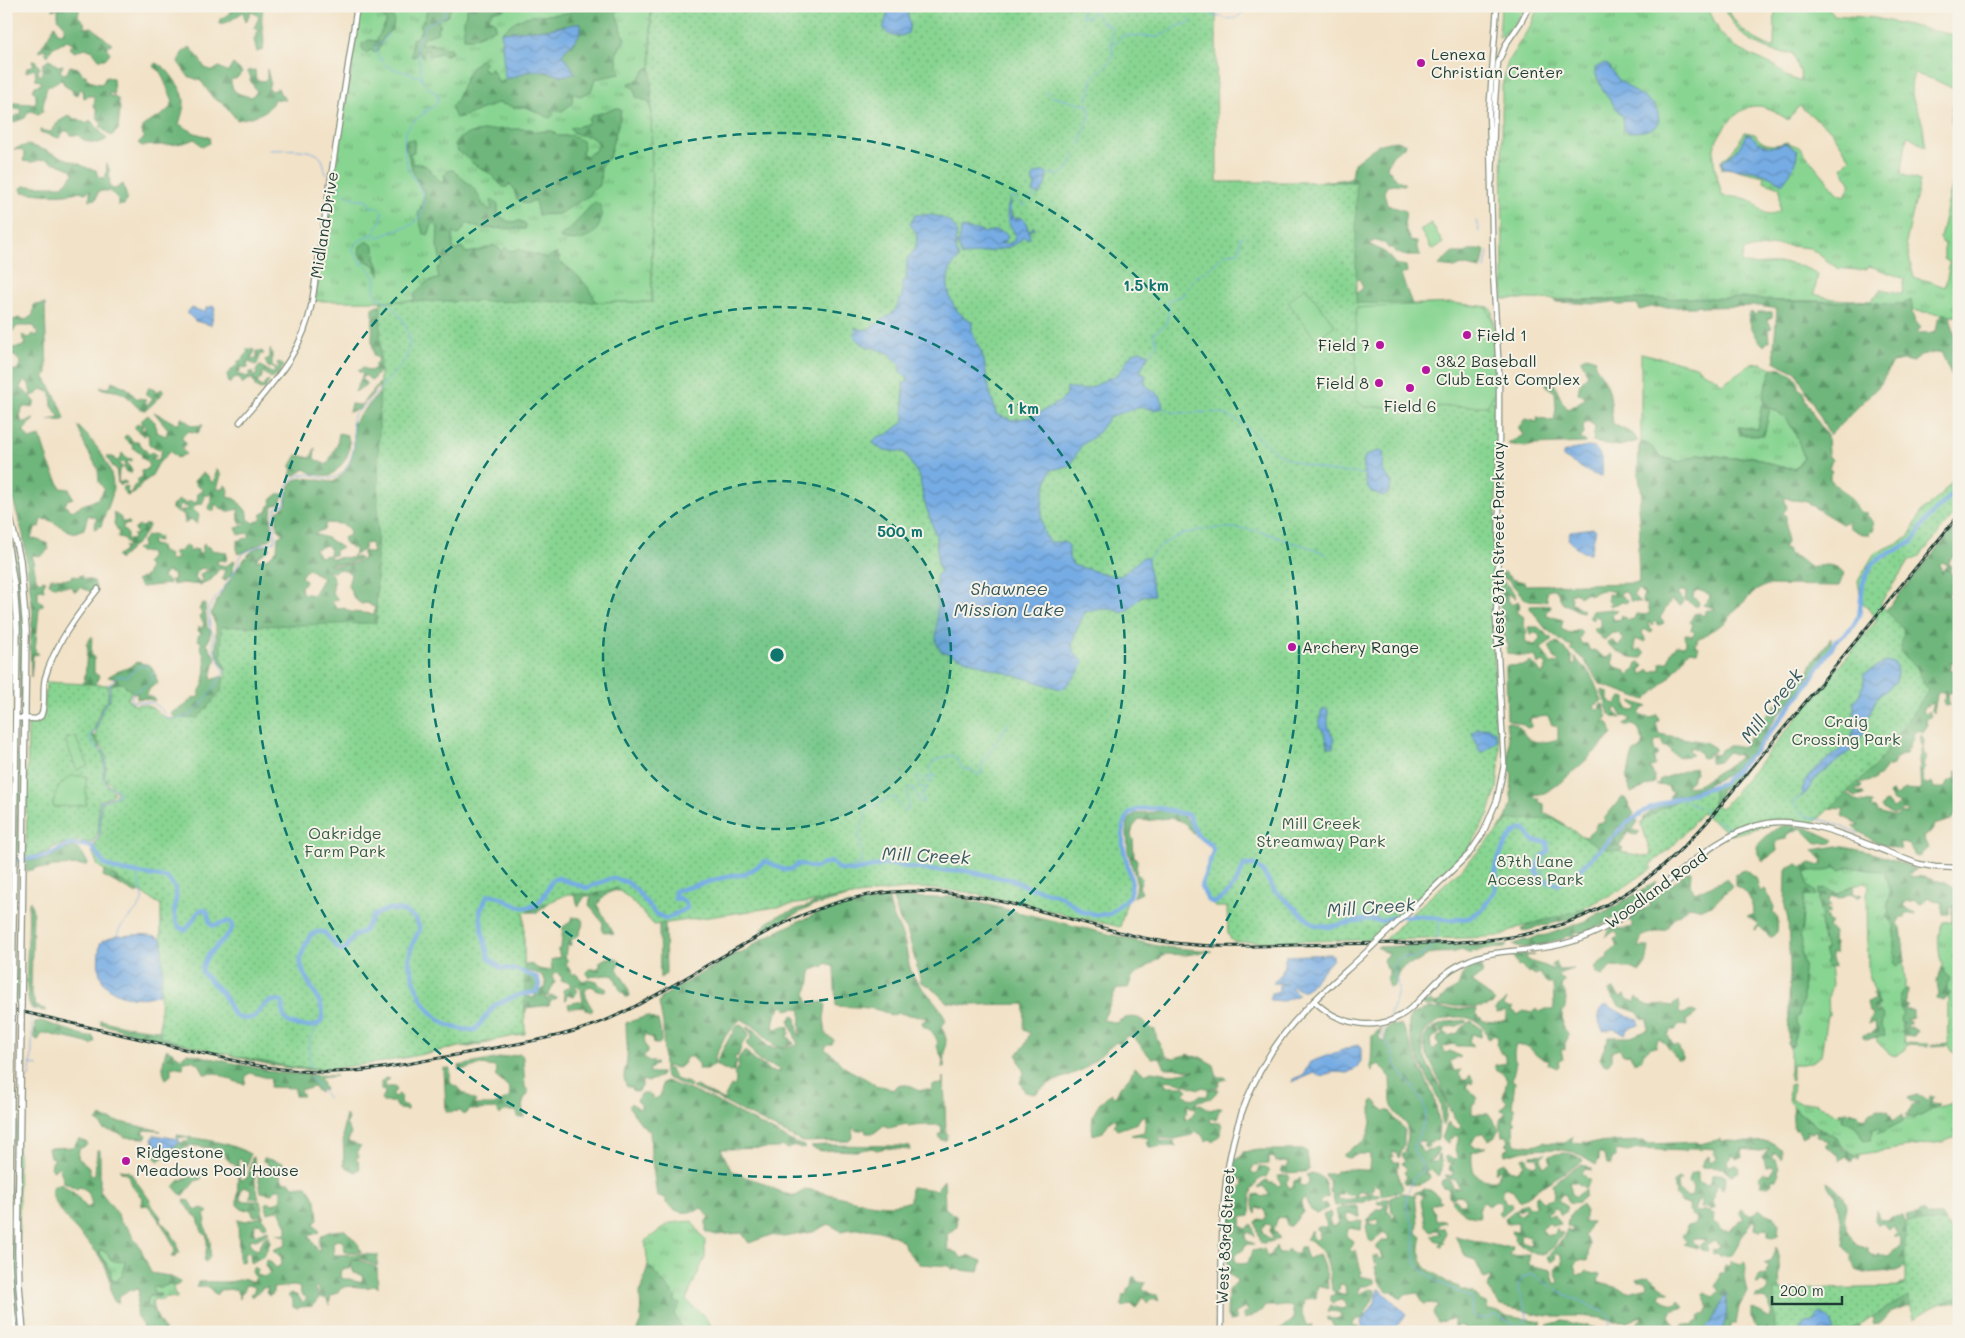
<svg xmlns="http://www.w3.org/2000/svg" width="1965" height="1338" font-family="Mali,sans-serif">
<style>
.grass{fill:url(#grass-tufts);stroke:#548963;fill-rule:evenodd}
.forest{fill:url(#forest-firs);stroke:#467a58;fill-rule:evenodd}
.park{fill:url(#park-dots);stroke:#548963}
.garden{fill:#88d592;stroke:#548963}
.water{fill:url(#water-waves);stroke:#4a748c}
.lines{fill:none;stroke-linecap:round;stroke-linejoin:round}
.stream{stroke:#76ace4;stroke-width:1}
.river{stroke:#76ace4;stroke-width:4.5}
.major-casing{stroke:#88907e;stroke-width:7}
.highway-casing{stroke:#88907e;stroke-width:8}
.major{stroke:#fff;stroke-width:4.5}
.highway{stroke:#fff;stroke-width:5.5}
.rail-casing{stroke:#1f3d34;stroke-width:3}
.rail{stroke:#f7f3e8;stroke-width:1;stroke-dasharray:4;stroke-linecap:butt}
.major-bridge-casing{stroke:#88907e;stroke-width:7;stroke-linecap:butt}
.highway-bridge-casing{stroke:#88907e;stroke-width:8;stroke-linecap:butt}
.major-bridge{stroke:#fff;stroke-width:4.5}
.highway-bridge{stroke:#fff;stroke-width:5.5}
.ring{fill:none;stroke:#0f766e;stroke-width:2.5;stroke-dasharray:9 6}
.poi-dot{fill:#b5179e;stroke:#f7f3e8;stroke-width:2}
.labels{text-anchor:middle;stroke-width:4;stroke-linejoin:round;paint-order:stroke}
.poi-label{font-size:16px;fill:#1f3d34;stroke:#f7f3e8;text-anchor:start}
.street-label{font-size:16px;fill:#1f3d34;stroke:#f7f3e8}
.park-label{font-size:16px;fill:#345b47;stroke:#f7f3e8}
.water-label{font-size:18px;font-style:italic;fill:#355960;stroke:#f7f3e8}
.centre{fill:#0f766e;stroke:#f7f3e8;stroke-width:2.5}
.ring-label{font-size:15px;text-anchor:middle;font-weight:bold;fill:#0f766e;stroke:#f7f3e8;stroke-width:4;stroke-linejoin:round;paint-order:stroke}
</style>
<defs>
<pattern id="grass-tufts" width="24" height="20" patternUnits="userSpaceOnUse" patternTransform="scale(1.25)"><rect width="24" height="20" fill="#88d592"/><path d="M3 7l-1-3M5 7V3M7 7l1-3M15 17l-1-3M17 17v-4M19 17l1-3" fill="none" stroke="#6fae78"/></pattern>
<pattern id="forest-firs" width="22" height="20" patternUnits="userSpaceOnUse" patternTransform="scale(1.25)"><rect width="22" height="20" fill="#6eb67c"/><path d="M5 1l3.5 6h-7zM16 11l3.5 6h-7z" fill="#5a9566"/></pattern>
<pattern id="park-dots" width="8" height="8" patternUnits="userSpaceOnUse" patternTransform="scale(1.25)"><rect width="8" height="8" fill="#88d592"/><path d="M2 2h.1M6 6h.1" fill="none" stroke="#6fae78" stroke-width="1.8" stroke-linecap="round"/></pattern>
<pattern id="water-waves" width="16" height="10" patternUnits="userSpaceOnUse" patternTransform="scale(1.25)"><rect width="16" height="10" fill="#76ace4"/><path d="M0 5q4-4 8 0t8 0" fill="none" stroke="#608dba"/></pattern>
</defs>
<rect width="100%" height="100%" fill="#f7f3e8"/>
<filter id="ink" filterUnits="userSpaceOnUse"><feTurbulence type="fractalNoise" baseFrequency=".02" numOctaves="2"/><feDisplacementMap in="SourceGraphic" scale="10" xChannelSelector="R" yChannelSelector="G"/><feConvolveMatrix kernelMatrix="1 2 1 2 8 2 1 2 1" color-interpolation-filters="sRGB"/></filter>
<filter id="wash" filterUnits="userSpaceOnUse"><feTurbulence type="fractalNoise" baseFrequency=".0096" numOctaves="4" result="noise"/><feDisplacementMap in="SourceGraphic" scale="20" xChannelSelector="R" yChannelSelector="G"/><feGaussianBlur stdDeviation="1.12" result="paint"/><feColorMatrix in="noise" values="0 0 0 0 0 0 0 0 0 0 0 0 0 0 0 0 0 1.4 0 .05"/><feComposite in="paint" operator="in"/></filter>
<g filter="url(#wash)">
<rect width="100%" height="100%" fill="#f2e2c7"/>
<!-- grass -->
<g class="grass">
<polygon points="361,6 651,6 652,302 315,301"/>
<polygon points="1501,6 1525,6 1520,16 1505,37 1499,37"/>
<path d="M1538,6H1707L1720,33L1736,48L1777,67L1786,76L1801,82L1800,72L1793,53C1788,52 1783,54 1777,52C1749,45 1736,31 1722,6H1726C1739,31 1749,37 1774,48L1775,6H1828L1833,15L1875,18L1959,36V316L1831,301L1503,299L1502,86L1508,61L1532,23ZM1914,74L1933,79L1956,90L1951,119L1956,137L1958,160L1940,238L1944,245V259L1950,263L1945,287L1929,281L1914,278L1906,243L1920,181L1901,174L1907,137L1909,136L1926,147C1924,138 1924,127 1921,119C1915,104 1907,90 1914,74ZM1760,106L1773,110L1788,120L1799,106L1830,129L1850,158L1842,168L1851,184L1845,196L1838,193L1799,147L1786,142C1773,147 1762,146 1755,134L1745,132L1732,152L1721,161L1722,170L1728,168L1764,176L1763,181L1780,187V211C1760,220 1762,205 1747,199C1740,197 1730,197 1722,196C1719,182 1712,164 1714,149C1716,136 1732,115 1745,109C1749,106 1755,106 1760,106ZM1779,245L1810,248L1837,268L1857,270L1866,269L1870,266L1905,279L1902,294L1882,289L1870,301L1833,299L1814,294L1818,274C1807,268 1794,263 1780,263C1767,263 1754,267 1741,263L1744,250Z"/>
<path d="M1641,353L1696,366L1703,372L1716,378L1722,384L1751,364L1761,363L1772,368L1764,393V403L1761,408L1760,424L1758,429L1738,427L1764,435L1770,407C1792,418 1797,435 1804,458L1795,469L1777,466L1753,457L1733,458L1700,454L1681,462L1660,457C1655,451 1650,443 1641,442Z"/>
<polygon points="6,509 20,577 24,626 21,715 19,609 15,568 6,526"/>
<polygon points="20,723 22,756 21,852 17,853 18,725"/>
<path d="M1872,853L1913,869L1904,891L1896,926L1903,959L1905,980V1012L1902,1023L1904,1043L1928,1044V1046L1906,1045L1905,1050L1895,1056L1890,1054L1877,1042V1000L1868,971L1867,893L1869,887L1868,884C1856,881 1849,888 1840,893C1835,895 1829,897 1824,899L1832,985L1828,997L1829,1015H1827L1821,1056C1811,1063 1805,1065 1792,1064V1081L1790,1080V993L1803,871L1854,866Z"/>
<polygon points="18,897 19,900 19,1003 15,1002"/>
<path d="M1959,901V1056L1951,1051L1948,1045L1931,1046V1045L1948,1043C1947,1024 1949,1006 1947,988C1944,966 1932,943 1943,922L1952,921V909Z"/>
<path d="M1793,1084L1791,1099L1803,1103H1814L1846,1118L1870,1125H1894L1909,1116L1959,1101V1136L1942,1142L1855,1155C1846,1149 1839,1147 1837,1138L1794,1115L1793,1105C1786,1101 1789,1092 1789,1085Z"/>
<polygon points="14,1091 16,1091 17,1093 21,1332 16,1332 11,1268"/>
<polygon points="692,1221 705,1241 705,1257 686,1300 705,1317 716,1332 684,1332 674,1314 675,1296 648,1265 645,1241 670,1223"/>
<path d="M100,1249L109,1254L110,1258C116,1262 120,1262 125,1260L123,1275L115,1281L111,1278L107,1264L99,1252Z"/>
<polygon points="169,1284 174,1286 173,1288 175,1294 177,1296 177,1298 165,1297 164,1300 154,1299 152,1303 154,1311 147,1304 149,1296 159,1297 153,1292 152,1288 154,1286 165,1286"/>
</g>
<!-- forest -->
<g class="forest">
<path d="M53,6H80L78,16L84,22L85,28L92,27C93,28 110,43 112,44L106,47L110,53L105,59H99L93,51L85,48L75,52L69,48L74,44L67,40L52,48L48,56L46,54V49L39,51L55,25L57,32L64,33V25L58,18V8L53,10Z"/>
<path d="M231,6H263C263,12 261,18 262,24C263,33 265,40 263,50L257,52L254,39L259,30L254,28L259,17L251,11L246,22L243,12L228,22L220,24V19L231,13Z"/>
<polygon points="373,6 385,6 389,9 389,13 394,18 393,29 385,35 381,43 382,45 375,53 371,50 366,53 362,48 362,44 369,40 376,41 387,21"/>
<path d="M428,6H433L434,9L437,8H444L446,6H452L447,17L439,18L438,22L441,25L437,28L438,32C433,36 427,35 422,40L421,45L428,43L441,45L442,48H450L452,53L445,55L440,53L434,55H429L428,50L425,51L422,57L416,49V56L412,57V39L417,37L422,28L420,26L425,18Z"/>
<polygon points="468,6 511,6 502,10 493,11 488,18 495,22 496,28 473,38 464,38 464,20"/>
<path d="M575,6H620L616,14L625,39L616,54L620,74L595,79L591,91L580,96L572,93L573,103L562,111L550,110L554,114L550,118L526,107H514L497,103L465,116L456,118L451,107L455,103C462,88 467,68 482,58L485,62L483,68L488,72L491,67L499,83C523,69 537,69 562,76L573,69L561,54L567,47L575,42L564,25L549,29L501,32C507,28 514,21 520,19C534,13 556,16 571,12Z"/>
<polygon points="651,6 663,6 653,118 649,102 636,97 635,89 628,85 629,83 636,82 646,69 654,66 654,57 651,52"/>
<path d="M190,47L198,57L205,68L213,71L219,67L228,72L233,64L242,72L236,79H231C231,93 239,94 251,97L257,92L250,80L251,77L247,71L255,70L256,80L264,81L267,78V69L270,82L268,89L273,91L278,88L280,93L286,100L274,99C269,115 251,117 237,120L225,105L213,98L201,81L188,76L178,62L182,53Z"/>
<path d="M48,59H50L51,61L58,66L63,65L60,72L64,74L67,73L70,66L78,68L83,75H86V78L95,83L102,84L106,77L113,78L114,96L112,93H108L109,95L118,99L120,109L118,130L111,136L100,127L102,124L97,119V110L93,105L95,101L94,96H89L84,98L83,90L79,89L77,95L73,94L72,90L65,86L62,80L56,82L52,86L48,85C46,88 42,108 43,112L38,114L32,111L28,112L25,118L12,123L10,118L21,114V111L18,108L11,109L14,103L32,104L36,102V94L33,91L35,86L42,84L40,81L36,80L35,69L26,72L27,68L34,65L32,61L35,60L38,66L40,67L38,72L40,76L42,75L43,64L47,62Z"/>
<path d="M155,63C164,66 168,71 173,78C187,97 186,102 179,124L195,133L209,137L210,143L202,147L195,139C176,147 162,144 142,146L138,143L145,137L141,133L144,125L162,115L170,108L173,101L160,71L153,66Z"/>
<path d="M616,108L621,110C619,126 612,142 609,158L601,165L600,185L590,192V195L559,214L538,215L535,200L526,204L517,199L513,187L509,184L507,187H503L489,173L472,163L468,157C461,154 457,153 455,144C461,127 514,129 531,129L535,132L553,131L558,136C570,136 571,133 582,141L584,147L582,153L586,156L595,151L598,144L591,136C584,136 573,135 570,128L588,124L591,116Z"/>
<path d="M70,115L74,119H79L86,124L90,120L107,139C98,146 85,143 78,135H71L68,131H64L59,138L40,132V130L51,132L58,122Z"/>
<path d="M406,140H414V152L410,153L413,164C430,162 430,173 442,183L445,179L444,175L449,170H453C460,178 472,184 477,193C481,200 482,206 489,210L492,209L491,201L492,200L498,205V214C507,222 508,223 520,221L526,225L525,229H522L479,228L467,223L459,235L453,233V249L457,250L462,247L466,253C476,252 485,249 494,245L502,251L506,247L510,251L519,249C528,254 538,254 547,259L551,255L557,254L560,258L559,262C574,269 602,297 596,314C593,323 582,331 575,338L569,336L544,347L535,346L528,352L531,365L526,373L528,384L492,403L484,395L472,402C458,395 446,403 432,398L425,402L422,414L416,424L419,433L413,424L412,416L408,418L409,441L396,467L387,472L386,493L404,489L405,487L446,471L450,448L444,443L456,435L460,440L463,431L479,426L493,412L525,390L531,395L544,385L547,386L561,383L565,386C576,382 590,383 602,383L600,398L595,407L599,410L594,422L602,432L599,436L600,440L593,451C597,464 594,477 587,487L592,508H586V513L571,523L578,526C563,535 548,547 530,538L523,542L520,533C529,534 535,529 543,532L547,528C560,528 576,523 569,507L554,513L553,516L542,518L529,511L513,509L494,511L480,510L462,516L458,527L463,543C483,552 494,557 515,548L526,554L516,571L505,570L503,565L509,560L507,557L501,559L496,556L481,559L486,570L492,572L495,577L491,581L490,602C481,607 458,626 449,626C434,627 420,617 407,620C411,627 415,634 422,639C429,643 457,645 465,643L468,647L477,649L481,654L490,655L499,664L497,674L486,681L480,692L472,698L463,694L469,690V677L465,676L456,690L455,696L441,704L435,699V708L426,705L429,711L421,717L415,712L414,717L407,721L413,725L406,741L395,744L393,755L379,758L375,754L378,732L374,727L346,725V734L349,736L350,744L345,742L340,744L338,750L340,753L349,749L345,754L340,755L335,751V744C307,756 273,743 244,742L241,744L243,758L247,761L248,770C255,777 261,782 262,793L266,795L273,793L277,796L278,804L264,817H246L240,814L238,818L239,828L236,835L287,840L306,839L316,805L353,791L357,788L355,785C360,781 370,777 376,779L375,775L377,773L375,769L376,766L374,764L376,762L395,758L400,763L405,762L403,759L410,762L420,760L425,764L427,762L434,767L438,766L443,770L445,778L452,782V786H442L439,790L437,786L432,787L435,795L429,796V799L432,803L430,811L428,812L425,809L426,805L424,803V798L421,795C421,800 423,806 422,811C419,833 419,837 430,857L440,852L439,845H446L458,823L455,821L451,824L450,821L459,811L482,805L481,802L465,801L464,804L460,802L453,805L446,799L457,789L475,791L479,788L486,795L487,789L482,787L489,781L494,784L492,789H498L499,784C501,789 500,798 496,802L488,801L491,812H497L500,817L494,825L502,832L509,831L517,836L529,833L539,815L524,791L529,776L517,768L518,763L516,761L512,766L514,773L512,776C516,783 514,790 518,796H522L525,800L518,799L516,802L522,818L515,817L512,820L505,815L510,802L505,791L508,780L501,764L493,761L494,780H478L482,770L473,766L479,758L473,746L478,742V739L482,733L480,728L484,720L487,719L489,712L493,715V710L501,699L505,700L502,695L511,691L521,678H526L527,669L532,674L542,675L533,677V681L525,683L529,691L531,686L536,687L544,682L548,686L543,689L542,693L537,695L539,699L557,703L565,702L570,705L569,709H575V717C587,720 602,719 611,727L615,724L614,715L607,717L610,712L615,711L619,700L613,689L619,687L624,694L627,689L621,681L624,674L611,654L593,645L553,631L533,635L546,607L558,588L564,591L567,600L589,613L612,610L611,593L622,591L614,583L626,574L613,563L619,552L643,530L640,522L643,512L637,508L638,505L634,500L630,505V513L629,507L624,506L623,510L626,517L618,520L612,508L620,507L621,504L631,500L637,493L645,496L657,493L658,434L655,373L659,369L666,381L667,623L671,626L672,707L668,715L670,718L677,716H850L882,724V727H895L909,733C897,741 892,739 879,737C874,737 869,739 863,738C854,737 846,733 839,727L833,728L829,736L824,740L819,738L815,744L798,747L800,726L736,727L714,725L710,730L713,741L717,747L716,754L732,758L718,759L715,770L722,782H731L733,778L749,775C770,792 788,804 781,833C785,801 752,770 725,796L716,794L702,801L692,802L671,810L665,816V844L661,824H657L652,811L659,804L698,789L686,757L621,787L619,790L615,789L613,792L609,793L604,781L601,790L604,792L596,802L589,806L592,809L597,807L596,805C600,799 605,798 612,800V805L609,807L600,808L596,813L597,818L604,817L609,809L613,812C614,819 611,824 606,828L607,835L602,840L599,836V828C591,821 585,822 576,827L572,840L575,846L569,850L572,855L569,857L568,863L580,866V869L574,871L578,881L581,880L594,865H647L665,859L678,863L716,864L723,861L744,866L764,853L791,850L796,852L822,849L829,851L834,858L830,861L825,860L822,866C808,865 802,867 793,877L735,880L688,896V912L665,923L666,974L660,978L659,925C655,917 648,912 641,906C623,890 614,882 597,905L614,934L602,931L603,923L589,905L591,896H585L578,907L575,896L563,884L546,906L538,912H526L516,902L493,890C467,909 481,954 501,973C509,970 516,974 525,972L530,976L535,977L539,985L535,992L526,993L525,996L535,998V994L546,987C546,969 526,972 514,970C509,969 506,967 501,967C486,948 476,920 490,898C496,895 503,896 506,902H494C489,912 481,925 491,934L493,952L496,957H499L503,962L533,965C538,970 545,971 552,970L551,960L560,957L558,950L561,948L563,927L570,922L572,917L580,918L584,921L579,935L571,940V945L567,946L565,957L568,961L566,964L573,975L575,973L583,981L588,979L597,981L599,985L607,989L605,992L597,991L594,987L589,986L585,991L587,1000L593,1010L590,1012L584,1007L569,1008L568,1004L583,1001L581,990L576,985L575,988L577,992L574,997L567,995L565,1001L563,990L570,987V982L561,981L562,978L557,972H555L552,977L555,982L548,996L545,997L547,1000L549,997L553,996L557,998L549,1002L550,1005L526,1008V1012L523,1011L521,1015L523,1019L516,1020V1024L522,1031L520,1035L517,1036C506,1030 491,1037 478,1036L479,1040L492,1042L469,1047L456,1045L452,1049L443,1048L428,1054L425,1051L415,1054L414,1052L419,1048L417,1047L398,1056L388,1054L381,1058L377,1057L372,1060C359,1056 338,1068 324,1070C315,1071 306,1070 297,1069C271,1066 248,1060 223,1053C199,1046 173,1043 149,1037C133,1034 117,1028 101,1024L100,1020L124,1026L166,1031L231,1049L266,1055L284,1060H302L306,1044L292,1033L286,1023L304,1028L305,1030L311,1033L323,1023L328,1009L319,994L314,992L301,970L306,968V972L310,975L318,990C326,992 332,1006 333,1014L330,1017L327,1027L312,1039L313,1060L316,1064L321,1059L324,1061L325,1058L338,1054H348L353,1050L361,1051L359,1047H367L371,1039L377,1038L383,1039L379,1028L376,1026L372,1003L376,1000C372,994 372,989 375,983L374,976L375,968L386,964L389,967L408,972L411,977L409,980L411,981L421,1000L425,1013L444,1026L454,1030L453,1033L456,1035L457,1032C467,1032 480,1033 487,1025C491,1021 489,1022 490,1017C491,1009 499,1003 507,1003L509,1012L511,1011L510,1004L515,1000L508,998L493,1002L491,1001L521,987L523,980L516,975C504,981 483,965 484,952L481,951C481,944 477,939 476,932C474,918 478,906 483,893L486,892V886C462,895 440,902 415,902L422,911L423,923C429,927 434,930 433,938L429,939L423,938C408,957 415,974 426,992L424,994C407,979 409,947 421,929L419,924L412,929L403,920L393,918L395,942L377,959L369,953L349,961L338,956L333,936L325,939L312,940V927L322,920H329L335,927L343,926L351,928L353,921L370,917L373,911L362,886L313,894L300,890L289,895V911L299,923C294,934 286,933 275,933L271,928L262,926L251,915H244L235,910L234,920L228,918L213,922L205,914L203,923L191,931L179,919L165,931L161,915L164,903L153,897L148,885L137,894L103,876L104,871L115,872V869L105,863L94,847L101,834V829L92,843L78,841L60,845L54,847L48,852L26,858V853L36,851L38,837L48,841V839L74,840L92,837L95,834L93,827L95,822L101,824L96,816L100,812L102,804L117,798L122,792L120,787L112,786V781L130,773H138C141,762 150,757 159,751C158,738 166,733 170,721L177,720L171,713L185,706L192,698L199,697C198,690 203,688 204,681C207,666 207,661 200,646L202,643L198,640V636L201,633L198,631L199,626L202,629L204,623L199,616L202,613L199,609L202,604H205C205,613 207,619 207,627L211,631L208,642L206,643L216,658L211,677L212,680L222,676L223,679L227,674L216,652V626L211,613C218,597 243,554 257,548C260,546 265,546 269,545L270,549L258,557L256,561L269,558L277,550L278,537L283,534L277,528V512L286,505C288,467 307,480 333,482C354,469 356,446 353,423L382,390L403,370L414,346L401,311L408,302L415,299L414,295C424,286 425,280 439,279L437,269L442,264L437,246L438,228L435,222L432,225L428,235L423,233L418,215L425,194L415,177L405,145ZM326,523L342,524L349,529L350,535L343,538L345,543L352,548H355V553L352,557L364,549L365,544L371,543L373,553L363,551V559L353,564L331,566L330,564L350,563L360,559L358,557C350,560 342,555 334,559L327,555L320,557L315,549L327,545L330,549L329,555H335V550L342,548L327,538L314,534L324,529ZM309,569L323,578L313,595L302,593L301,587L306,581L301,577L304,572ZM327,569L333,572L340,569L349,572L351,575L348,585L354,598L361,604L367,603L375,608L374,614L351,612L344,608L338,609L332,602L338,599L332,594L334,582L332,575ZM409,985L414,994L412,1000L418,1003L421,1011L432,1026L429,1028L433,1032L434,1036L402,1044L400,1046L401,1048L397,1050L391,1047L389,1049L385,1047V1039L388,1032L385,1026L396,1018L398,1013H402V1010H406L409,1006L407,988Z"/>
<path d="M1399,141L1405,144L1404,147C1396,150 1389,159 1387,168L1398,180L1404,183V185L1393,184L1387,186L1384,192L1387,205L1406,211L1404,225L1410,241L1417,242V249L1421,256H1407L1396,253L1393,248H1388L1386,244L1376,240L1369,244L1386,253L1395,264L1406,266L1407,272L1401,275L1412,304H1367L1358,308L1349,292L1357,293L1363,288L1360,280L1346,276L1313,183C1326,180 1340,182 1352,177L1354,163C1373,150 1375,142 1399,141Z"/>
<path d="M27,145C43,148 60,157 77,163C84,166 87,169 96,170L98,177L103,178L106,176L107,164L109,169L110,188L115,189L123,184L127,198L124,205H118V199C112,192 108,189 98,192L96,199L90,200V190L85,193L80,191C63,197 40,194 22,192L21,188L25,186H62L74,174L71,169L45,159L31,162L23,161L25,155L22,150L14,149Z"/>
<path d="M595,202L600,205C607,231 585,246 561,239L560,236C575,227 582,213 595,202Z"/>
<polygon points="367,241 374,246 374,251 376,253 375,258 380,270 380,275 376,271 376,266 364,260 359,254 360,246"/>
<polygon points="1482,248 1485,250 1482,266 1480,269 1462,265 1455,268 1438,266 1451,253 1465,253 1472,250 1477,250"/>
<path d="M1682,298H1757L1777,301L1843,302L1853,300L1894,305C1900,302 1905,305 1911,300C1914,316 1909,314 1921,328L1917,332L1920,333L1936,332L1938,320L1944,313L1950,316C1953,331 1961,344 1956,358L1959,361V372L1952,376L1941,352L1920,355L1914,362L1903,360L1893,362L1880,385L1830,435L1796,372L1775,362L1774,348L1777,309L1759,306L1704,307L1699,305L1695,307H1651L1640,310L1637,304L1619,305L1612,302L1597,304L1557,302L1555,301Z"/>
<path d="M45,304L47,374L43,378L46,379L61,407L65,419L60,421L48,420L60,418L52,406L51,393L42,389L37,394L31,396L29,383L24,381L20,387L35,401L33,407H23L20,416L22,423L34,419L23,431L30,440L40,436L49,464L61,488L69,489L73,498L67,500L65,506L73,511C83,501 99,505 104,489L99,482L98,469L85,446L78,426C94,442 114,465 113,489C113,499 104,515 101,526L94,529L97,518L88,515L84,529L73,533L49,520L41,519L39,527H36L31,538L47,543L49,549L41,556L32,555L36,578L40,582L42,580L46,581L43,586L44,590L38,589V600L43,603V605L39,609L35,651L39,654L33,655L31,678L30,644L33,612L23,534L10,490L6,484V396L12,394V383L6,388V371L17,370L21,363L16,357L6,353V348L21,347L26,344L22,335L29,338L33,334L37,336L38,333L34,326H18L6,337V305L9,311L10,321L19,318L26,320L33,315L34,305Z"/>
<path d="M376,305C389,308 397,316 403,327L398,322L393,334L390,350L405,329L408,343L398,365L359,409L349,412L351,404L361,405L393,366L385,363L372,381L365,375L362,379L367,384L355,392L363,374L358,371L363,368L370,371L376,368L374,365L379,359L374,356L372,341L373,308Z"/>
<path d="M1751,312L1755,315L1758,312H1772V317L1767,319L1772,328L1768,330L1769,341L1764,346C1755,337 1752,329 1748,316Z"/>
<polygon points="246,349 253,349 255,351 251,358 254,360 257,358 257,350 259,352 262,351 264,354 261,354 257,364 255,365 247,361 248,368 241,367 240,371 237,374 248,377 250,372 253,372 252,376 257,375 256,371 260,365 271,373 275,373 274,368 268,367 265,360 270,358 270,349 272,353 272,366 280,369 277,363 279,362 284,366 277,376 271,378 263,372 261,379 257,382 262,388 267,380 269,382 265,389 260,390 255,386 253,379 247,380 242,384 240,378 235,377 231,383 229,383 227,374 238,364 238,361 242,360 248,352"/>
<path d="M1586,356L1596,359L1595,366C1614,390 1609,396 1613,424L1633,434L1638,441L1619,446L1593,442L1595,426L1587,421L1583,426L1584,434L1580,439L1585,441V443L1534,445L1525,447L1508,444L1523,435L1518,428L1525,419L1538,422L1537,417L1554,421L1556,409L1555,392L1546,386V379L1551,377C1557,388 1560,401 1568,409L1586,398L1578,393L1580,383L1588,375L1581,360Z"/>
<path d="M1772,368C1784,368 1791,372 1798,381V388L1804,392L1805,399L1816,419L1827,435L1828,455L1832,460L1829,467L1832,472L1830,474V479L1850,498L1860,512L1867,513V516L1873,521L1874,529L1868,535H1863L1849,527L1848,521L1842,524L1804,501L1792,500L1784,497L1787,508L1783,513L1786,516V542L1783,549L1788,550V554L1797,557L1811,568C1824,564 1835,563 1844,573L1839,586L1767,585L1757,590L1750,596L1732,613L1726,622L1709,632L1702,638H1698L1696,645L1699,647L1697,652L1689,651L1670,677L1646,700L1600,684L1584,660L1571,649L1573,645L1568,646L1545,628L1530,608V606L1551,605V608L1547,611V615L1563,620L1561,629L1570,633L1579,630L1582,633L1579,640L1582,644H1587L1590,651L1594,650L1605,658L1609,657L1611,654L1614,656L1612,664L1616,667L1625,670L1628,675L1635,670L1637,663L1640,662L1644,666L1641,669V674L1646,673L1649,669L1651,672L1661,669L1660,663L1668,662L1671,652L1677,645L1684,646L1686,643L1685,634L1692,636L1695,632L1691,630L1693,624L1690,622L1694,614L1699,613L1704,616L1706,610H1715L1714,608L1703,605L1710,598L1709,594L1698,590L1694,592L1693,598L1697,599L1699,604L1696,606L1685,600L1686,592L1681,591L1677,593L1684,602L1680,605L1671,600L1660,618L1664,623L1659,625L1655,621L1652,625L1649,621L1648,625L1653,631L1651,633L1644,629L1642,633L1646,640L1644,642L1634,639L1635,651L1641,649L1645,654L1642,658C1626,658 1618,653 1607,643L1608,641H1613L1619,646L1624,639L1618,633H1612L1604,640L1594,631L1593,628H1600V618L1596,616L1592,620L1589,617L1592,611L1612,609L1618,611L1612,615L1614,620L1621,619L1622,615L1628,620L1634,619L1636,614L1647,615L1650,612L1647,603H1644L1642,600L1644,594L1638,589L1633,595L1641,602L1631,601L1626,592H1621L1620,595L1628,601L1626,603L1623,602L1609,606L1611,602L1608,600V594L1612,595L1613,592C1606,589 1598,589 1592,595L1585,593L1579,597L1576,592L1570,594L1572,599L1571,602L1583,610V612C1574,611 1571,605 1563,604L1556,589H1550L1546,592L1547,601L1526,600L1509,581L1502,577V573L1505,572L1511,579L1524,582L1525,585L1639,583L1638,549L1640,531L1638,507L1642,494L1638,472L1639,446L1641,442C1650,443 1655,451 1660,457L1681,462L1699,454L1733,458L1753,457L1777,466L1795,469L1804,458C1797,437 1791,416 1770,408L1764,435H1740L1738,427L1758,429L1761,407L1764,403V393Z"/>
<path d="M112,381L127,388L136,398L145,399L146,405L154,399L146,395L149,387L154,388L156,392L162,389L164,391L159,398L146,410C135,410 132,399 124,394C117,390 108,391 100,388L101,387L110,388Z"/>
<polygon points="154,412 178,425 182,417 192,426 203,425 198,433 188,431 181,437 186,443 182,449 186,454 177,458 170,451 158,464 151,477 142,483 135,493 127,496 122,489 125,486 128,487 127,491 130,494 134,486 137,485 137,480 143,476 141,471 146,470 149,467 148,462 142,458 142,455 133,448 133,446 124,438 125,436 127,435 134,442 138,442 149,454 152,452 157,456 151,458 156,460 159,459 162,450 149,445 148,433 144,436 135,429 135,426 138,424 143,425 141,431 145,429 145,425 140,422 148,415 155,422 156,432 166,436 168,429"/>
<path d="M339,433L347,435C355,452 342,466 330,476L314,474L305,469L294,476L290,474L293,469L290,467L297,455L311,458L315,448L314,459L327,465L337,445Z"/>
<polygon points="122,453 126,458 132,459 132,461 127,461 128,465 132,469 131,473 126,472 124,469 125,463 122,462 119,465 123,467 119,470 118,483 124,481 127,483 122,484 121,486 118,483 116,468 113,467 107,457 113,457 116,461 119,460"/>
<path d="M216,468L221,475L217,489H224L225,485L229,490L228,497L236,499L248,513V519L254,523L261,519L262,514L267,512L269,506L272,504L271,500L278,494H284L280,503L273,506C268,517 274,526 272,538L242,553H237V541L250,537L248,533L239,535L236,528L246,524V522L241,523L239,521L238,509L227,512L215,504L214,511H210L208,508L211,504V493L207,496L203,494L204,499L202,504L195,505L193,509L199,515L197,524L191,519L185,524L184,515L181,513L182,510H188V506L184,507L182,504L180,505L178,509L180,513H178L172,509V506L179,500L186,503L191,501L196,503L198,497L196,495L199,492H203L202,488L197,486L194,481L203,473L208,476L212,483L215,479Z"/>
<path d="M113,512L121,518V522H129L130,524L123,525V529L127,533V539L132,540L134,538L133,535L138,534L134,530L139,526L143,527L145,524L146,526L148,524L149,526C144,539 127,551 119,560L116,556L121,554L125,550L124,546L127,547L128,545L123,538L118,537L119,532L114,524L115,518Z"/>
<path d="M1959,523V552L1950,560L1948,565L1942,562L1940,564L1942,574L1943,570L1949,565L1951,566L1950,572L1959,579C1959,586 1955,591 1948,595L1954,600L1959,599V664L1950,663L1952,667L1949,670H1957L1959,690L1957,692L1948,693L1949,705L1945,706L1944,700L1946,698L1944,692H1940L1937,695L1934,713L1931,710L1933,703L1925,706L1923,712L1926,714L1929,711L1931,716L1926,719L1927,726L1923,732L1919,730L1912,734L1914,739L1911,742L1910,748L1906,749L1907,753L1896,758L1893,765L1886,767L1879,776L1875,777V780L1859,784L1862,786L1860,789H1856V792H1862L1865,795L1856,797L1844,790V792L1859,802L1872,803L1871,808L1876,809L1877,812L1896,817L1900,813L1907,814L1908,812L1904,810L1894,815L1881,808L1885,802L1888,803L1892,808L1901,804L1893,801L1889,794L1892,792L1897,796L1905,789L1921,790L1919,759L1922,748L1920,735L1922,736C1925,740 1924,745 1922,749L1924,752V756L1927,757L1923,764L1925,768L1922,774L1924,783L1928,784L1932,782L1934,788H1945L1947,782L1956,778V772L1959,771V810L1951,820L1934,825L1932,832L1923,837L1928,848L1919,856L1915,855L1909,845L1899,842L1901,850L1875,842L1855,829L1853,826L1860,825L1842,816L1844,809L1827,808L1865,638L1874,624Z"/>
<polygon points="153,535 160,537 159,541 152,540 152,545 161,546 160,550 169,555 169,560 178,559 173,554 175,551 180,552 186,545 190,547 189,551 191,552 193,549 198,550 198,553 201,554 204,543 205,546 210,547 211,550 226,552 227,555 226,561 218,560 217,564 226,566 235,560 232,573 225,581 222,579 225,570 219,569 211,580 203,583 200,575 205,571 209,572 209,570 202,568 197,571 195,578 203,584 201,585 182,583 173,585 170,580 174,580 173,574 167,572 163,577 169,582 169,584 141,587 136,581 146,576 149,567 146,563 151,556 148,552 139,552 136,549 143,547 142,541 147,536"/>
<polygon points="72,575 77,577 82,575 82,578 94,581 96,588 92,592 79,587 77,591 74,591 72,586 55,586 49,584 51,578 70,579"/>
<path d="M1503,581L1512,590L1516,598L1507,594V599L1512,605L1518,601L1520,605L1516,612L1524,617L1523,624L1527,632L1525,636L1526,643L1535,645L1541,638L1537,633L1530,634L1528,627H1538L1552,639L1541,649L1551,663L1557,664L1559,662L1555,659L1549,646L1557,642L1572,656V666L1576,664L1575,657L1583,667H1585L1592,677L1602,701L1594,706L1596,710H1599L1600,705L1603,704L1608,718L1602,724L1607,722L1609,724L1612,734C1600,748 1561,785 1546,792C1543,794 1538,794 1534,795V797L1539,799V802L1544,804V813L1563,823L1568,831L1492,841L1506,818L1510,808L1513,803L1511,796L1512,774L1508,767L1509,744L1506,722C1521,722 1520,731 1527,737C1535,745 1549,742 1558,739V726L1552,725L1548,716L1530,718L1531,727L1527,728L1522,724L1507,719L1506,666L1526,665L1529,661L1536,666L1542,675L1547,665L1543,662L1538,665L1536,657C1525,655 1517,657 1507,653L1506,648L1509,647C1498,630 1501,603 1499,583Z"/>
<polygon points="6,617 11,626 11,699 8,702 6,711"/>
<path d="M92,636L91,654L94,657V673L99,676L95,685L102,698L110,692L111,684L117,678L108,677C117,670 128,670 137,662L150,665L154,671L158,683L150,688L146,696L154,698L155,701L143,698L137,699V693L134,694L128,688L103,723L97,714L96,717L102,722L90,733L100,741V751L108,753V780L105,782L110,796L47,700L83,685C87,673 85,660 88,647L86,645Z"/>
<path d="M1831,638V646L1812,675L1808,677L1807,683L1777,716L1753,751L1729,774L1700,788L1670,798L1669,797L1674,791H1670L1668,786L1656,785L1660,783L1659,780L1695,767L1696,773L1693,775V779L1685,786C1701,789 1708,776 1721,770C1729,765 1734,763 1740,756L1728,752C1723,759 1719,762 1710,762V754L1719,755L1721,750L1729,745L1742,748L1761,724L1762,719L1775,707V705L1793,686H1795V683L1805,677L1813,662Z"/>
<path d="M1601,690L1608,692V701L1616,704L1622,697L1626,698V705L1629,710L1634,711L1637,708L1631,701L1648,707L1643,708L1639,714L1641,716L1652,718L1657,714L1659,721L1656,723L1659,734L1705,742L1715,748V751L1707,754V757L1702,758L1700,752L1691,747L1689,750L1692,755C1680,758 1674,758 1668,747H1664L1661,740L1655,741L1654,750L1659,754L1654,758L1655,766L1650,767L1654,776L1655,782C1649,787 1638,789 1631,793L1626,776C1631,769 1629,760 1634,752L1641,749L1644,743L1638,728L1633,725L1625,726L1624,724L1631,720L1626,716L1622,717L1617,708L1614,709V712L1621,718L1613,717L1609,713Z"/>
<polygon points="1741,772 1728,787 1720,791 1721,796 1715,802 1647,825 1643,818 1657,807 1703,792 1718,785 1736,773"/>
<polygon points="1621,798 1625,798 1634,814 1623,826 1618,827 1607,842 1593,856 1579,835 1586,837 1594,830 1597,823 1605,822 1604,819"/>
<path d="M1160,810C1182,813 1187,815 1197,836C1191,834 1188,824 1181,821C1164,814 1155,823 1139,820L1133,827L1131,835L1133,840L1134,856L1137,860L1136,873L1142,879L1139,887L1142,893L1133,897L1137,884L1128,851L1127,829L1126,828C1133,804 1146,817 1160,810Z"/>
<polygon points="1634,820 1637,820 1638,822 1632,830 1640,832 1637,835 1631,834 1628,832 1619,847 1623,849 1621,851 1616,851 1610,856 1600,852"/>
<path d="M1787,825L1808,828L1834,840L1832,843L1817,844L1801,828L1787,834L1786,839L1780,840L1776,844L1777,851L1763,861L1758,854L1757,846C1764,838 1776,826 1787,825Z"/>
<path d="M1837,846C1864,850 1892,857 1916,870L1907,874L1910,877C1923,874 1933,882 1946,882L1959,892V896L1956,897L1957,901L1953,907L1949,908V914H1943L1942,903L1927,897L1926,901L1921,904L1914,900L1911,901L1906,900L1903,906L1915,913V915L1906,913L1905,917H1900L1898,924L1901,928L1905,961L1901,962L1898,967L1894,962L1897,956L1894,952V925L1886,917L1889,910L1887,907C1890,895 1891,881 1883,871C1872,870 1860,870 1850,866L1841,870L1835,867L1826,871H1806L1807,886L1815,891L1816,895L1804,897L1802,928L1800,935L1802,941L1801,956L1804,966L1803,1000L1800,1008L1799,1016L1796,1018L1797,1028L1792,1047L1788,1046L1790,967L1788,920L1785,906L1786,872L1787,868L1797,864L1803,867L1811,863L1820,866L1823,861L1813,850Z"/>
<polygon points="75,847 83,854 88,864 86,865 52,866 47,869 35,867 35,869 26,871 26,861 48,859 62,850"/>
<path d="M1743,870L1750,872L1751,875L1756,877L1760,892L1765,889L1774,907L1773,913L1778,919L1777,932L1772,937H1770L1759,926L1756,930L1754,929L1758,924L1747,916L1753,915C1753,902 1748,889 1735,886V874Z"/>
<polygon points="1687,872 1691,872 1690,885 1695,893 1726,879 1732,886 1714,904 1701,909 1690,906 1673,919 1666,929 1642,936 1638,947 1649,947 1646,964 1640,972 1630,968 1610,967 1602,976 1596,973 1595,967 1602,961 1607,959 1608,953 1617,946 1614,939 1619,937 1615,931 1605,937 1611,928 1623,929 1633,927 1633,923 1628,920 1631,915 1651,906 1648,902"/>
<path d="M1657,881C1652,896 1593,935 1576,933L1574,936H1566L1564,939L1549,942L1546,945L1522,948L1512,945L1524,940H1529L1538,936L1547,935L1586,921L1599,913L1606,912Z"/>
<path d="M1854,886L1853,893L1858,895L1859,894L1862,895L1857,898L1851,893L1840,898L1830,897V900L1827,901L1831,906L1827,907L1826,909L1830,910L1829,914L1827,913L1825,915L1828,917L1827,920L1831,922L1828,927L1833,932L1832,940L1835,942L1834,950L1836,953L1831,954L1834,967L1827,968L1825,965L1827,960L1824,951L1826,950V946C1819,939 1824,928 1820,919L1822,917L1819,906V897L1828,895L1824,893L1819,896V890L1824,888L1838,894L1847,888Z"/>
<path d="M891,889L851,896L813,906L761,931C773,909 807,912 821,898Z"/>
<path d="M951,896L1162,947L1212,951L1186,955L1166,954L1132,977L1128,988H1117L1103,1020L1118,1023L1120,1020H1124L1125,1018C1146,1014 1143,1027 1155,1030L1157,1040L1167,1057L1174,1058L1189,1054V1056L1200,1057L1214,1065L1217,1077H1225L1227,1079L1220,1081L1218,1086L1208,1089L1203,1087L1199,1089L1178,1082L1166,1080L1165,1086H1184L1188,1090L1184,1094L1189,1098L1195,1099L1199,1096H1206L1208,1094V1090L1218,1088V1091L1211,1098L1198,1101L1192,1108L1188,1104L1187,1113L1185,1116L1186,1119L1190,1118L1196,1110L1194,1109L1195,1105L1201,1104L1209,1110L1222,1107L1218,1113L1216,1120L1210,1118L1209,1121L1212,1123L1220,1122L1222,1126L1221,1134L1213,1142L1209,1139L1206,1141L1201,1134L1195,1132L1192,1135L1174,1139L1160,1138L1159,1141H1173L1176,1146L1149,1147L1146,1143L1149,1138L1131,1135L1144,1132L1146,1116H1142L1137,1123L1117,1130L1114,1126L1117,1119H1111L1103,1132L1093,1135C1090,1115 1095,1106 1111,1093L1112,1096L1116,1095C1121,1082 1131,1080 1134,1067L1145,1074L1151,1071L1172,1074L1195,1071L1179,1068H1165L1160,1057L1151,1058L1133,1036H1126L1121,1045L1116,1042L1084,1069L1048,1084L1035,1094L1025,1092L1020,1082L1024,1073L1017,1055L1025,1045L1030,1033L1024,1030L1025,1004L970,1005L946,1002L931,987L921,982L907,930L900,921L893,899L896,897L942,898Z"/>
<path d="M884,898L889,900C891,915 899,926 904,940C908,953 907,965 914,977C924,992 940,1003 946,1021L942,1026L946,1039L944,1068H942L943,1060L936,1045L938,1043C935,1034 931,1030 923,1026L922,1022L928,1018L898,1013L890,1016C880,1006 849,1007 836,1006L834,967L826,963L824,966L812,970C809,979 811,985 806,993L808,1002L811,1004L822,1002L826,1005L824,1018L826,1035L834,1040L832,1044L826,1046L825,1050C833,1052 836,1060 843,1066C852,1073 870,1079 877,1087L882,1086L894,1090L895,1087C903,1083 915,1085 919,1091L927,1089L931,1091L933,1085L942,1084L944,1077L946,1132L948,1135L946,1140H941L939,1135L942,1132L941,1125C933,1125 915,1125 909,1127L906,1124L889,1128L884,1125L874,1133H866L865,1129L857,1131L852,1127L853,1137L849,1141L802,1142L708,1094L692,1088L696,1086L723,1100H727L725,1097L731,1086H735L736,1079L734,1073L739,1067L738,1059L745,1050L755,1061L768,1068V1071L780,1072V1069L759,1061L746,1043L751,1038L752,1034L746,1028L748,1027L755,1030L768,1047L787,1048L798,1045L789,1020L793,1015L796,1018L798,1032L800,1037L801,1010L795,1008L787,1010L783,1006C776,1013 772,1019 774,1029H777L783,1026L789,1027V1035L786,1037L790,1038L794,1044C772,1053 770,1039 756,1028C752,1024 746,1023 742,1019C732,1024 733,1031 725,1036L715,1057L714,1065L707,1069H698L699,1064L692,1057H687L683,1064L678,1068L666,1066L667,1069H670L675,1079L689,1083L691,1085L690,1088L667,1078L664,1073L663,1024L659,1003L662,997L705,971L736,954L742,953L762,939L801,920C808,919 809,917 815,914C826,909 838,908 850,904L852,906L865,901L870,903Z"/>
<path d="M30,901L33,911L31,993L36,1006L45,1009V1011L32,1009C21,995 31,928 28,906Z"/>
<path d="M1585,909L1587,910V912C1572,919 1556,923 1540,926C1533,928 1528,932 1521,930L1533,922H1539L1563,914Z"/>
<path d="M1495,942L1498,945L1507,944L1505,948L1485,949L1476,952L1473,951L1471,954L1461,950C1451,955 1440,951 1430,954C1426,955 1422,960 1417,962C1411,964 1404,964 1400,970C1396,975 1398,980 1393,987H1389L1386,977L1389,976V968L1386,969L1383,960L1388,955L1389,952H1384L1377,947L1445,944L1481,945Z"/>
<path d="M1518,953L1520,955L1524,953L1527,955H1535L1526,956V958C1533,965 1543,963 1551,969H1555L1552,966L1556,961L1558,970L1574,969L1563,972L1557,975L1565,981L1561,986L1565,993L1566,999L1565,1008L1562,1013L1563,1029L1568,1033V1039L1565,1043V1050L1561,1049L1563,1059L1558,1062L1559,1066L1557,1068L1548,1064L1549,1060L1537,1056L1529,1047L1516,1045C1514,1050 1513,1058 1516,1062L1512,1080L1515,1082L1512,1107L1515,1109L1513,1120L1516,1122L1513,1125L1514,1144C1525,1144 1536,1149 1544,1141L1547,1143H1565L1573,1136L1571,1142L1581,1143L1585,1141L1587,1143L1642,1141L1650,1144L1697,1142L1700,1144L1720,1139L1721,1142C1730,1140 1736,1142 1744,1142C1758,1143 1771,1137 1781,1150V1159L1775,1152L1772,1157L1776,1160L1779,1168L1777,1170L1779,1173L1776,1179H1771L1772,1183L1768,1186L1761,1185L1762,1182L1758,1177L1762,1173L1770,1174L1774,1168L1773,1166L1766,1167L1763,1156L1769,1149L1760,1151L1741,1149L1742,1158L1737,1159L1731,1154V1158L1727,1162L1729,1166L1737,1165L1740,1168L1738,1172L1731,1175L1723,1168L1701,1167L1703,1161L1709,1156V1163L1718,1157L1714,1155V1149L1704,1148L1701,1150L1697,1148H1689L1686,1151L1637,1149L1628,1152L1616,1150V1157L1611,1158V1164H1607C1606,1158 1605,1155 1599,1153V1159L1596,1165L1574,1152L1557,1149L1525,1150L1505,1155L1504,1151L1509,1149V1146L1506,1145L1509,1141L1507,1136H1502L1500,1120L1506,1112L1501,1110L1503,1106L1507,1102L1503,1097L1507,1080L1502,1073L1495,1069V1065L1506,1063V1055L1500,1052L1496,1043L1498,1039L1496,1034L1488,1039C1486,1033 1485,1027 1479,1023C1463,1010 1424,1019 1422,1041C1420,1069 1456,1091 1444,1125H1442C1441,1115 1442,1106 1438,1098C1429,1077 1401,1037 1411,1015L1426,1009H1477L1476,1013L1484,1021L1497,1022L1506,1020V1011L1497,1013L1495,1009L1507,999L1504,1006L1509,1008L1513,1007L1511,1012H1515L1517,1015L1524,1011L1532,1013L1536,1008L1540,1012L1544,1010H1553L1554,1005L1553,984H1547L1540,973L1535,975L1531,972L1528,973L1521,965L1518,967L1514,956Z"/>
<path d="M606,958H616L620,961L617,969L627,985L630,996L626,997L620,990L614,976C604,973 597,978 588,976L587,973L589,969H596L602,965L598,963Z"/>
<path d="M1479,962L1483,973L1471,982L1488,994L1495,1002L1493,1004C1476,1012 1455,1002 1439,1008L1437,1006L1426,1007L1422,1004L1431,1001L1434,1004L1439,1002L1447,993L1458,987L1462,975L1473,966V963Z"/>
<polygon points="1941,967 1945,974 1950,978 1946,989 1950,993 1943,1001 1937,999 1937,998 1939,995 1937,981"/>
<path d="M1614,989L1620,997L1625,995L1627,999L1635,1002L1637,997C1652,1013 1656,1002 1672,1006L1678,1001L1680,1006L1679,1013L1682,1014L1692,1011L1697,1013L1686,1021L1687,1026L1680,1025L1675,1030H1671L1668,1036L1673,1045L1678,1046L1682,1055V1059H1677L1664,1042L1658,1039L1656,1047H1651L1645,1052L1643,1051V1057L1638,1062H1634L1629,1054L1623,1055L1620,1049L1612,1051V1059L1608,1064H1603L1600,1058L1609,1037H1631L1648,1030V1019L1642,1018L1637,1012L1619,1006C1617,1000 1611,998 1609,991Z"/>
<path d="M1906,989H1908C1909,994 1905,996 1906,1001L1904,1003L1907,1004V1007H1904V1009L1913,1011V1017L1911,1019H1907V1021L1910,1022V1024H1908L1907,1028L1911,1027L1917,1031L1914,1036L1903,1035L1901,1031L1903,1030L1901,1026L1905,1023H1901L1900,1018L1903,1013C1898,1006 1898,994 1906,989Z"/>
<polygon points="1873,993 1876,994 1876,1000 1879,1005 1875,1009 1875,1013 1881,1013 1883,1015 1881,1027 1884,1030 1885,1036 1866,1039 1863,1038 1863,1035 1872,1033 1876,1030 1875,1022 1868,1024 1872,1015 1869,1012 1867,1002 1874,1000"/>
<path d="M647,1016L658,1021C660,1028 661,1034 661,1042L659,1044H654L653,1038L647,1036L644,1031L645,1046L647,1047V1053L643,1056L649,1061L657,1063L649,1070L650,1073H661V1076L648,1082L642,1080V1087L637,1092L633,1091L632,1087H627C621,1076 626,1070 627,1059C628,1047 626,1035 626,1023Z"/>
<path d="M1465,1020L1467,1022L1457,1026L1447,1027L1444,1031L1448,1036L1458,1033L1461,1028L1471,1021L1482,1029L1481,1037L1471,1034L1469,1042L1473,1044L1472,1046H1457L1453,1044L1443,1047V1051L1446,1053L1450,1051L1461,1057L1450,1061L1454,1071L1461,1070L1459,1075L1463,1080H1467L1470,1075L1473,1080L1472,1084L1469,1082L1466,1087L1478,1098L1472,1106V1114H1489L1499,1129L1495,1136L1489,1140L1483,1132L1475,1137L1471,1144L1475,1147H1487L1472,1152C1471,1172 1474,1181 1496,1180L1501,1171L1498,1169L1497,1172H1495L1497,1165L1505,1162L1509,1170L1517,1172L1524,1165L1522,1158L1527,1157L1528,1163L1534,1166L1538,1164V1157H1531V1155L1546,1154L1541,1156L1543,1167L1551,1163L1549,1156C1562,1152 1573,1151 1583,1161L1539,1188L1520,1202L1513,1190L1505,1187L1502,1194L1506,1203H1512V1207L1501,1216L1498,1212L1501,1209V1203L1496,1200L1489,1206L1484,1202L1479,1207L1480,1217C1466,1217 1460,1211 1451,1201L1455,1199L1460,1204H1465L1466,1201L1464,1197L1456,1196L1451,1199L1448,1194L1449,1189L1443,1188L1441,1183L1442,1181L1446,1179L1450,1181L1454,1188L1460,1187L1454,1179H1449L1445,1176L1453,1175V1172L1449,1170L1450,1165L1454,1163L1448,1162L1444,1158L1447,1156L1454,1160L1457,1157L1455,1149L1460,1137L1456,1134L1453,1138L1449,1139V1142L1447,1143L1442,1138L1448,1122L1453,1128L1459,1129L1461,1126L1453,1117V1112L1450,1111L1440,1082L1424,1048V1039L1429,1030L1437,1029L1439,1034L1430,1039L1431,1048L1434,1049L1440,1044L1437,1042L1438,1037L1443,1035L1439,1028H1432L1448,1022Z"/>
<path d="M41,1021L83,1035L86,1037L93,1036L95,1042L92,1045C78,1039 61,1038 46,1033L41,1034L39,1039L37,1040L34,1037L35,1022Z"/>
<path d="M1392,1023V1026L1401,1025L1405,1031L1412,1049L1434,1097L1439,1122L1438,1139L1431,1142L1428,1141L1429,1147L1425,1148V1141H1420L1417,1143L1423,1153L1437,1147L1439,1150L1435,1157L1428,1162H1436L1438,1155L1440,1156L1442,1166L1440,1168L1442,1169L1440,1175H1436L1432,1170L1423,1173L1429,1175L1430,1178C1422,1184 1417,1187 1405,1183L1404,1180L1407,1177L1404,1172L1407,1169L1402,1164L1405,1160L1402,1155L1407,1151L1405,1150L1407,1141V1125L1394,1111L1391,1101L1390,1078L1379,1064L1374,1067L1372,1072L1371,1068L1372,1036L1381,1027L1379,1038L1383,1042L1385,1041L1386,1030Z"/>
<polygon points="741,1024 750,1035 743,1042 738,1056 734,1057 737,1062 734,1071 730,1072 716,1065 716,1062 731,1035 735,1033 733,1031 737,1025"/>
<path d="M167,1049L181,1058L187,1053L280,1073L336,1076L320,1078L325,1090L324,1091L321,1089L320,1093L313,1087L307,1089H301L300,1092L303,1096H295V1088L270,1087L271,1079L250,1073L246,1076L245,1084L236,1082L216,1073L204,1074L200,1065L193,1060L184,1061L183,1068L171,1066V1075L166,1079C161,1071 163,1057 167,1049Z"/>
<path d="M520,1054L522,1055L523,1058L525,1087L528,1090V1095L525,1097L522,1106L524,1117L519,1118L516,1111H504L500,1115L497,1109L470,1110L463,1115L461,1111L446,1112L444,1068L450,1069V1082L453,1085C461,1088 467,1098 476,1101L473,1105H494L509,1098L510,1091L507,1086L495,1076L497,1073L495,1067L481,1065L460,1070L458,1069L459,1066Z"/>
<polygon points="385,1078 390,1079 386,1081 385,1087 396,1087 396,1090 392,1095 395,1097 399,1094 401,1097 400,1101 402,1106 407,1106 407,1110 399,1109 394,1102 383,1102 381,1100 382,1097 384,1096 385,1091 381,1090 381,1082"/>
<path d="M666,1081L710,1098L795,1143L804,1146V1149L796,1146L787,1149L782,1146L779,1148L721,1149L731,1170L745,1177L761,1182L782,1193L796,1196L805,1189C833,1193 884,1213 910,1201L911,1187L936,1190L944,1180L945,1208L956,1216L957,1226L947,1235L948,1250L958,1253L961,1258L969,1256L982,1261L979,1272L952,1269L950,1266L919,1264L906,1250L903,1241C886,1230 861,1226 841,1231L829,1224L813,1232L784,1237L771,1235L749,1243L742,1233L716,1235L706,1232V1221L709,1217L702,1208C687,1214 679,1215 666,1203V1198L657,1196L651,1154L650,1131L642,1125L629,1107L631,1103L639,1109H641V1104L637,1101L640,1094L647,1093L652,1096L653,1099L658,1098L661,1094L662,1083Z"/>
<path d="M1916,1095L1922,1096L1929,1101L1930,1095L1934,1096L1931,1101L1933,1103L1940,1104C1936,1108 1919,1118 1914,1118C1912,1118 1908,1116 1906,1115L1909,1113L1913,1104H1918V1103L1910,1101L1908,1098Z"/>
<path d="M1374,1100L1384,1111H1390L1394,1118L1404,1129V1145L1399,1158L1397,1153L1392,1152L1394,1157L1390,1156L1394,1162H1399L1397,1171L1403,1188L1400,1192L1382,1196L1380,1187L1374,1184L1372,1191L1367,1193L1360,1190L1356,1196L1349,1195L1345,1192L1337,1196L1338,1200L1352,1199L1372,1193L1379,1194L1380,1196L1360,1203L1335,1206L1332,1193L1330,1192L1329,1180L1326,1178L1325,1174H1333C1340,1165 1359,1171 1369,1170L1370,1154H1356L1349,1158L1343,1156C1349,1148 1356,1147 1363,1141C1373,1133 1371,1114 1371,1102Z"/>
<path d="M1795,1108L1798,1113L1805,1116L1818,1128L1837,1138L1842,1149L1855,1155L1860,1154L1859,1159L1855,1157L1852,1162L1846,1156L1840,1161L1838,1154L1834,1153L1832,1150L1825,1145L1829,1142L1816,1136L1817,1132L1815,1131L1812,1133L1807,1131L1808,1134L1802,1137L1798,1130H1795C1793,1123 1791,1114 1795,1108Z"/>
<path d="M1879,1109L1888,1111L1893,1121L1903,1114V1121L1883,1132L1878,1133L1881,1129L1877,1128L1872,1130L1873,1133L1870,1140C1859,1142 1863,1134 1856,1127C1852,1123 1846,1122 1841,1120L1844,1116L1839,1113L1845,1112L1857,1113L1862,1118H1867L1868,1113Z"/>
<polygon points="346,1115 348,1118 346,1124 351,1133 348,1142 361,1146 357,1151 359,1157 355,1158 358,1161 360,1168 356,1172 344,1166 343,1129"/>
<polygon points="101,1116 106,1119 161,1131 144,1130 143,1133 147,1135 146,1138 125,1137 121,1134 103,1129 102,1125 96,1121"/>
<path d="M177,1135C201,1139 229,1142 250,1154L247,1166L244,1164L241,1159H238L239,1178L242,1180L248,1177L252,1158L254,1157L255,1182L259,1199L249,1198L251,1195L250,1188L244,1187L241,1190L240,1201H260L263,1215L254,1216L250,1209L243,1210L237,1205L238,1176L235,1165L229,1161L224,1154L216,1149L190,1145L189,1147L169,1153L158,1161L152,1153L153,1141L161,1152L165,1153L179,1143L190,1141L188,1138L177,1137Z"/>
<path d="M79,1139L87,1143V1145L79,1149L78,1158L88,1166L91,1176L95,1174L97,1150L99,1149L100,1151V1191L118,1214L120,1222L127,1227L141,1249L151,1273L169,1276L179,1281L180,1283L176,1286L169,1284L162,1287H154L153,1292L160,1294L161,1296H150L147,1301V1306L154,1311L165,1332H143L142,1323C130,1315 141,1301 138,1289L130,1290L120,1295L118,1303L115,1302C110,1296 111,1288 110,1280C108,1270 103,1261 97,1253C85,1238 49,1206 52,1187L61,1184L74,1193L87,1208L92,1205C90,1198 90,1189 79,1187L77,1189L64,1182L59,1166L54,1171L51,1169L52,1163L55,1158L50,1157L48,1148L73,1147ZM100,1249L108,1254L110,1260L121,1262L125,1260L123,1275L115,1281L111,1279V1272L99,1252Z"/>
<polygon points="825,1145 900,1146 910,1147 911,1150 885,1148 877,1150 872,1148 856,1151 835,1150 822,1151 812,1148 812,1146"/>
<path d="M1260,1150H1304L1307,1152L1309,1170L1304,1172L1283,1173L1280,1170L1284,1167L1286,1169L1289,1163L1285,1161L1276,1162L1275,1158L1269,1157V1164L1254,1165L1251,1171L1255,1175L1259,1172V1167L1266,1168L1269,1171L1266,1177C1249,1180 1251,1202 1250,1216L1242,1217L1241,1226L1246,1229L1252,1224L1255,1236L1248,1232L1245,1237L1247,1241L1255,1244H1246L1243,1250L1235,1255V1261L1241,1264L1248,1263L1252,1251L1264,1249L1267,1256L1271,1255L1276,1246L1278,1253H1284L1288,1249L1291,1253H1298L1300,1247H1305L1304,1251L1307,1259L1319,1254L1327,1275L1328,1289L1318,1285L1316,1298L1304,1299L1302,1313L1306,1325L1313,1326L1311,1332H1278L1294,1319L1292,1306H1266L1258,1313L1245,1319L1243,1316L1244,1314L1249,1312L1245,1308L1234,1314L1236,1315V1320L1230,1321L1227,1317L1228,1290L1237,1282L1236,1279L1229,1274L1227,1256L1229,1199L1243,1185L1242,1179L1234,1180L1233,1191L1230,1193L1229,1179L1234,1160L1241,1157L1243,1152Z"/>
<path d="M264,1158L283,1163L284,1167L279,1172L283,1182H290L293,1186H307L316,1200L318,1220L314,1223L320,1232L309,1236L319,1252L320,1251C315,1231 331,1231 345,1230L358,1244L361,1252H345L343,1243L341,1240L335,1241L333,1242L334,1255L361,1254L378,1255L377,1266L360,1258L351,1260L350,1269H341L340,1277L344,1279H350L357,1282L362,1281L363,1275L354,1273L351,1265L352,1261L358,1259L377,1268L378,1288L375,1285C364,1292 345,1279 336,1294L331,1295L329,1305L327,1299L320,1297L319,1290L316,1287L314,1289L317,1291L319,1298L312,1306L300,1307L298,1309L293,1307V1301L288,1296L291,1293L298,1296L303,1303L307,1298L301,1294L299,1287L293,1286L273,1288V1294L269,1296L266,1293L268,1287L264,1288L262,1287L261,1290L252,1297L250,1294L254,1292L255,1287L247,1285L244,1287V1292L241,1294L240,1299L236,1289L220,1290L216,1295L208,1287L196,1286L198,1282C212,1281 230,1284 242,1279L253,1282L255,1278L251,1272L254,1267L259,1270L256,1272L257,1275L264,1277L270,1273L265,1265L266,1261L269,1260L276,1268L282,1264L281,1257L273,1250L277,1248L285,1246L287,1236L276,1234L287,1233V1226L279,1210L268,1213L265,1204L268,1202L274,1204L281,1199V1189H276L272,1194L261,1192L258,1175L262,1171L264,1173L270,1170L267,1162L263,1161Z"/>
<path d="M1581,1165L1587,1166L1592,1169V1170L1584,1169L1581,1172L1590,1181L1585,1188L1576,1182H1569L1572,1194L1576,1197L1585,1189V1197L1579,1202L1569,1203L1566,1195L1562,1194L1558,1200L1566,1206L1567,1211L1561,1215L1558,1209L1554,1208L1552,1211L1547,1212V1215H1555L1560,1224L1552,1226L1549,1223L1545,1224L1542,1230L1547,1235H1553L1556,1229L1557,1232L1563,1233C1560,1238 1557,1242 1553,1247C1540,1260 1534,1254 1520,1245L1519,1243L1522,1242L1528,1245L1531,1244L1529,1237L1524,1235L1519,1236L1522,1240L1518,1243L1514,1240L1515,1236L1512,1234L1511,1231L1518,1232V1223L1507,1224L1505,1218L1518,1208L1517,1214L1521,1215L1527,1210L1525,1208L1519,1211V1207L1526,1203L1529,1207H1535V1198L1537,1195L1543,1202L1553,1199L1554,1193L1552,1184L1570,1171Z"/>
<path d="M119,1170L129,1171L149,1199L153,1207L161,1217L160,1222C170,1227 171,1235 178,1243L177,1246L180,1253L176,1254V1257H171L175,1251C174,1242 154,1211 147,1205L141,1206L143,1199L133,1187L127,1173L121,1172Z"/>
<polygon points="1698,1172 1698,1182 1709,1185 1712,1175 1723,1174 1726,1176 1725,1187 1722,1190 1721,1187 1717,1183 1716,1191 1713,1192 1715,1195 1712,1201 1716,1208 1711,1210 1708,1207 1701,1208 1701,1200 1698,1200 1694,1211 1701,1212 1703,1210 1714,1214 1713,1222 1718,1225 1723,1231 1730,1231 1739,1221 1744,1219 1739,1212 1741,1209 1749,1215 1754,1213 1759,1209 1764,1213 1775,1217 1779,1224 1778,1235 1774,1237 1768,1236 1768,1230 1765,1228 1760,1231 1755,1229 1756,1221 1752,1221 1740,1238 1737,1247 1732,1255 1720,1256 1717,1253 1713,1254 1713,1250 1718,1249 1720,1246 1714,1241 1706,1246 1709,1250 1708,1252 1700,1249 1700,1245 1706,1240 1694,1238 1692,1241 1698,1246 1697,1248 1683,1244 1687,1242 1682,1236 1686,1231 1687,1226 1695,1224 1696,1217 1691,1215 1692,1212 1689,1212 1690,1204 1682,1203 1675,1195 1676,1193 1674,1182 1679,1178 1681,1180 1677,1182 1678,1191 1687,1197 1692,1196 1693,1187 1689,1182 1691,1174"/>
<path d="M1312,1173C1328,1178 1323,1182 1329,1197L1324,1198L1319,1203L1321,1205L1326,1204L1328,1208L1316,1214L1311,1210L1304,1198L1301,1202L1303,1212L1291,1226H1287L1285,1218L1278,1217L1274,1229L1280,1239L1274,1241L1270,1232L1271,1225L1265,1224L1262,1229L1263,1234L1273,1241L1261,1244L1256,1223L1259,1219L1264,1220L1266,1215L1264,1209L1257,1207L1256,1214C1252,1208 1253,1202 1254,1195L1259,1194L1261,1197L1270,1195L1267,1190L1262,1186L1259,1188L1258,1186L1268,1180L1269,1183H1274L1275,1185L1279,1186L1281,1184L1278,1176L1288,1175L1290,1177L1286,1182L1289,1188H1293L1294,1181L1301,1178L1299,1184L1302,1186L1308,1185L1309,1179L1306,1175Z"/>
<polygon points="199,1174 202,1177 201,1179 195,1181 183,1196 180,1194 174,1187 179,1181"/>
<path d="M1827,1181C1834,1185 1847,1197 1847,1206C1846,1214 1843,1217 1846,1226C1848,1232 1853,1238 1856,1244L1868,1248V1253L1876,1257L1879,1254L1888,1256L1901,1245L1899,1236H1893L1896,1232L1894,1226L1888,1229L1883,1223L1877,1225L1875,1219L1876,1210L1879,1218L1888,1220L1890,1217L1903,1216L1911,1244L1909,1265L1896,1271L1865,1273L1856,1270L1852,1262V1256L1844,1245L1836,1195L1828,1186Z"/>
<polygon points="1424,1189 1430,1190 1439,1196 1439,1200 1442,1201 1430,1206 1435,1213 1436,1221 1444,1220 1445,1222 1439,1224 1438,1228 1444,1228 1446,1232 1443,1242 1445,1243 1442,1246 1440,1245 1441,1241 1436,1241 1431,1235 1440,1234 1440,1232 1437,1230 1431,1231 1426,1225 1421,1201 1423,1197 1420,1193 1416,1194 1414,1193"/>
<path d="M1402,1193L1415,1195L1418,1223L1417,1233L1422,1237C1419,1248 1418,1261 1429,1270C1432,1273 1436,1273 1439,1276C1446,1282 1451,1285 1460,1287L1461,1290L1473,1293L1481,1301L1486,1303L1488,1310C1495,1310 1498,1312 1504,1315C1516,1319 1529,1318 1541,1321L1542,1323L1526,1332H1471L1460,1325L1454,1328V1318L1438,1323L1433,1313L1439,1306L1432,1303L1424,1304L1418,1293L1404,1295L1401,1299L1392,1291H1387L1379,1281L1375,1267L1377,1264L1374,1263L1373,1257L1377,1256L1380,1259L1383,1258L1381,1252L1377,1249V1246L1382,1241H1389L1387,1234L1384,1233L1372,1242L1369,1240L1366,1226L1368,1223L1376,1225L1379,1224V1219L1367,1222L1376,1209H1383L1385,1206V1204H1378L1377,1202L1384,1199H1389L1387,1212L1390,1213L1392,1217L1396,1215L1392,1212L1390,1198Z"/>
<path d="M185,1200L190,1201L196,1211L201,1208L208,1212L204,1215L206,1220L204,1225C210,1235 214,1254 206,1262L204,1261L207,1247V1237L202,1232L198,1218L192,1213L184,1201Z"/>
<path d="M1582,1204C1585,1210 1587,1216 1583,1222H1592L1584,1236L1590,1244L1587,1261L1578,1260L1574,1266L1577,1275H1583L1587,1271L1600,1274L1598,1281L1628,1292L1648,1287L1645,1281H1638L1637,1279L1648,1276L1670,1292H1662L1659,1297L1670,1304L1676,1305L1679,1300L1684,1307L1671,1311L1669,1316L1677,1328L1684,1324L1693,1325L1700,1320L1699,1317L1706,1313L1709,1307L1703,1295L1705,1292L1714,1297L1720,1291L1716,1286L1720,1273H1724V1266H1730V1261L1741,1264L1743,1262L1747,1264L1744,1278L1747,1292L1739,1307L1736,1324H1731L1729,1332H1632L1629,1328L1643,1318L1639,1317L1627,1322H1614L1600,1318L1579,1316H1547L1500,1306L1488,1288L1491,1276L1484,1279L1475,1260L1466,1257L1455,1236L1502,1247H1513L1510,1256L1529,1255V1265L1551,1270L1555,1284L1559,1282L1555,1270L1558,1266L1563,1264L1562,1256L1556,1253L1555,1260L1551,1262L1547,1257L1562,1240L1567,1230L1573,1232V1229L1567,1226C1568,1215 1573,1211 1582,1204Z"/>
<path d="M1356,1206L1359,1208L1360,1217H1358L1350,1213L1346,1216L1348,1222L1362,1221L1361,1230L1350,1228L1348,1230L1346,1236L1353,1241L1350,1250L1352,1252L1356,1250C1359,1258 1358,1265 1362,1272L1360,1276L1374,1279V1283L1367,1286H1361L1359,1291L1360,1294L1370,1289L1375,1290C1374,1303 1366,1307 1363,1319H1356L1353,1324L1355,1326H1359L1360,1328L1357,1332H1330L1334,1326L1331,1321L1327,1320V1317L1332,1319L1342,1318L1339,1312L1328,1311L1331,1305L1337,1308L1344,1309L1347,1306L1344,1301L1340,1300L1334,1303L1331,1301V1296L1338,1292L1341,1295H1346L1345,1285L1340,1284L1339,1289L1335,1293L1332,1290C1330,1272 1327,1245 1306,1240L1311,1230L1313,1237L1316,1240L1319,1238L1320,1231L1316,1229V1227H1325L1327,1225L1323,1215L1330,1212L1331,1216L1329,1220L1332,1227L1339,1224L1336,1210L1343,1207Z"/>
<path d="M1920,1212H1924L1927,1216H1941L1954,1233H1959V1269L1952,1268L1943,1275L1945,1280L1959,1282V1302L1944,1304L1939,1294L1938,1277L1937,1275L1934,1274L1931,1277L1933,1291L1930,1298L1890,1313L1882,1322L1875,1325L1873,1324L1874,1319L1867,1309L1858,1313C1855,1319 1857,1325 1862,1330L1867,1329L1872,1332H1837C1843,1324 1842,1316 1850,1309C1859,1301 1869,1304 1880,1301C1888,1298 1895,1290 1901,1284L1909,1285L1913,1245L1906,1216L1917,1215Z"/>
<polygon points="264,1216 262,1219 266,1222 267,1226 264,1227 259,1223 255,1224 254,1235 268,1230 269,1233 256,1240 250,1239 249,1242 253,1248 258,1250 264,1238 269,1235 270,1243 264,1256 251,1263 250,1254 248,1252 244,1254 244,1261 239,1262 238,1219 246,1221"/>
<polygon points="1776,1247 1779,1261 1781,1332 1756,1332 1757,1330 1752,1318 1752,1308 1769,1318 1772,1311 1766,1300 1755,1298 1756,1296 1764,1294 1769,1290 1767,1285 1762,1282 1755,1284 1758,1276 1766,1275 1768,1267 1764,1264 1770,1261"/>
<polygon points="648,1265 675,1296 675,1302 680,1304 674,1314 684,1332 636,1332 641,1321 640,1292"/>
<polygon points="1134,1276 1138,1282 1146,1283 1142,1288 1151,1294 1157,1295 1159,1301 1153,1298 1148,1303 1142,1296 1136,1308 1131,1304 1123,1307 1121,1304 1123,1295 1127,1294 1127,1289 1131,1286 1132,1278"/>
<polygon points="1562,1321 1597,1328 1601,1332 1553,1332 1547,1325"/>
</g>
<!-- park -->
<g class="park">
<path d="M651,6H1216L1217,182H1356V303L1473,305L1489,307L1492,310L1496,350L1497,389L1496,515L1492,589L1497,721L1500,757L1497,788L1489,813L1470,847L1379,934L1371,940L1236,942L1231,940L1228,933L1227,907H1215L1214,903L1208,900L1201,886C1203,880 1214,853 1213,849C1211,842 1203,841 1199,836C1194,829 1191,821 1188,815L1159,808L1139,809L1129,814L1123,826V846L1132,883L1120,927L967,892L918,888L886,891L654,925L630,899L616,888L594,894H568L524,913L525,1034L383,1062L330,1069L291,1067L215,1052L160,1037L161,905L98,866L92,851L100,836L101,802L113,798L117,792L104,777C109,757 106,753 95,736L103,708L110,700V685L122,683L131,691L128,700L135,705C149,702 155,710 166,719L198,718L221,691L226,669L221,655V627L376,623L381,301L652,302Z"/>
<path d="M1959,473V509L1919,557L1908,562L1880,604L1904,631L1900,652L1916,666L1928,691L1878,763L1812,825L1781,822L1731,835L1702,813L1672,847L1651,864L1652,868L1620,890L1580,910L1517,928L1502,936L1467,938L1385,940L1399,925L1460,870L1509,820L1554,819L1601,848L1647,857L1651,855L1641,822C1666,805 1684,796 1713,786V803L1720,808L1725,805L1877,620L1861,600L1858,581L1874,554L1908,538L1922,511L1938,498Z"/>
<path d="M46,682L108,685V700L101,708L92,736C103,753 107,758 103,778L114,792L112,796L99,801L98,834L92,843L78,841L60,845L54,847L48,852L26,858L28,725C32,720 39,722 44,716Z"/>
<polygon points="1945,1222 1954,1232 1959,1231 1959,1296 1933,1307 1914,1319 1908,1296 1846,1332 1775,1332 1774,1290 1905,1287 1905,1223"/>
</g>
<!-- garden -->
<g class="garden">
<polygon points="1431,223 1443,243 1432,250 1420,230"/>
<polygon points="1305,287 1335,325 1316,340 1288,302"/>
<polygon points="1451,303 1486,307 1493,321 1497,389 1487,406 1364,407 1356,400 1356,308"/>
<polygon points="75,736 88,765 77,770 65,740"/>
<path d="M72,776H86V805L53,807C54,793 59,783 72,776Z"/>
</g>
<!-- water -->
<g class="water">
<path d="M888,6H892L895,13L901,11L902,6H906L910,24L908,33C899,38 890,38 883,29L887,15Z"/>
<path d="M581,23C582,41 570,41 562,54L573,69L575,74L562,76L544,71H529L511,78H505L501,32L549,29Z"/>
<path d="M1604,63L1608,65L1619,80L1654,105L1658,113L1659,123C1651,132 1638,132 1626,132L1624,130L1623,117L1603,91L1595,72V68Z"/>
<path d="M1747,134C1754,135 1754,140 1760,143C1768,149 1777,146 1785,143L1797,151C1798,162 1789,176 1782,184L1770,176L1753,171L1723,168L1722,162L1738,149Z"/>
<polygon points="1044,171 1047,173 1045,186 1039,195 1033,192 1035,186 1032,179 1035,174"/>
<path d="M1010,199L1011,219L1013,214L1015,220L1019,217L1026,221L1028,230L1032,229L1033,226L1035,228L1029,232L1030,238L1026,239L1023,236C1018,252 976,251 962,257L958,245H955L959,259C938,274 949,314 972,321C970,337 981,346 984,361C986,371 987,382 990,392C992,400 995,406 996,414L1011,420L1032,417L1061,401L1066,395L1067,387C1082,393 1092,388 1105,380C1108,378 1113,378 1116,375C1127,367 1124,356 1140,350L1149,354L1141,369V373L1146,375C1141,388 1153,388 1160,396C1162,399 1162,404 1163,408L1154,410L1142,407L1114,415L1108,419L1096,435L1081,446L1070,466L1051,470C1043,487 1035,528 1050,542C1058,543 1064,539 1069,546V558L1073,565L1109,575L1121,576L1143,557L1148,559L1150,578L1154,595L1142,596L1128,610L1121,613C1111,606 1097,610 1085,612C1081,621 1070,641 1073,650C1074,655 1081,658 1084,662L1078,673L1064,688L1061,689L993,669L941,651L936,643L937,605L936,576L940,572V568L938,566L936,536L923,498L920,478L904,452L882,450L873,443L877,437L888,434L904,422L903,384L907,382L908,377L900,373V366L892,357V355C878,347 863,350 854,335L856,329L854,327L862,330L869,329L894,312L902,296V282L906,280L907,259L915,249L917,240L916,233L910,224L915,215C929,213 951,216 957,232L955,244L958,243L960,238L961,228L977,230L985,233C991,229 1004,231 1008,235L1006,241L1000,243L1007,244L1014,241C1017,229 1010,230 1008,221C1006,214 1008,205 1010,199Z"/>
<polygon points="213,306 215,308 211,325 195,321 187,313 191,308 205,312 206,308"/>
<path d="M1588,447L1594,448C1603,454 1603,466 1602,476L1592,474L1563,457V453L1571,450Z"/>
<path d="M1378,451H1381L1384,453L1383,471L1392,482L1388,494L1383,496L1370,491C1364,482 1362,466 1365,456Z"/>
<path d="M1593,528L1596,530L1590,553C1580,554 1575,545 1568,539L1570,531Z"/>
<path d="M1886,662H1894L1897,672L1896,682L1878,697L1873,705L1862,736L1855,747L1816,778L1806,793L1801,797C1803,764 1843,759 1854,731C1858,720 1853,713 1854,701L1859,695L1864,683V674Z"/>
<polygon points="1324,708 1328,710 1328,725 1334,740 1333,748 1328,747 1325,734 1319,726 1321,712"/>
<polygon points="1488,727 1495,732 1497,741 1485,751 1480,752 1472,733 1477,729"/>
<path d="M117,936C129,936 153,931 162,940L163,969L159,994C146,999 137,998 125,996C98,989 96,970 100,944L102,941Z"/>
<polygon points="1330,954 1333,955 1333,959 1307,989 1301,991 1293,986 1292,988 1299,995 1283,1001 1270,1000 1272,993 1279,991 1279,985 1287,984 1273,983 1282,973 1286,956"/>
<path d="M1607,1005L1623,1014L1639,1020V1025L1627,1029L1625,1034L1614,1029L1603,1031C1598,1021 1597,1016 1603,1006Z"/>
<polygon points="1359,1044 1361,1047 1361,1061 1357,1068 1347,1073 1334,1072 1322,1077 1314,1073 1292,1082 1293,1079 1303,1075 1310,1062"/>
<polygon points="154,1135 179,1139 179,1143 165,1153 162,1153 152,1139"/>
<path d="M1379,1288L1406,1314C1394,1334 1385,1332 1364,1332L1361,1322L1375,1303L1376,1294Z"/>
<polygon points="1727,1293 1726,1317 1722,1332 1703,1332 1712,1321"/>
<path d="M1819,1313C1827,1316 1835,1322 1833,1332H1800L1801,1326L1806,1323L1814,1322Z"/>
</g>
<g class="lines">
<!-- stream -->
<g class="stream">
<polyline points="1211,14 1213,16 1223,17 1226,19 1237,18 1248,6"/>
<polyline points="378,44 375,46 377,54 383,62"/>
<polyline points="380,44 382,43 388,34"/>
<polyline points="1113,46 1123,35 1159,37 1180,25 1188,24 1192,20"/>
<polyline points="384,64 394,69 405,72"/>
<polyline points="406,72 422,78"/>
<polyline points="1046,92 1053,97 1073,102"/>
<polyline points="1076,102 1082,105 1088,104"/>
<polyline points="424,113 425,107"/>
<path d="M269,150C281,150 312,147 320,157C325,162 323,169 327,175"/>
<polyline points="1046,174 1061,175 1068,169 1078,150 1090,116 1090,108 1087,102 1093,77 1108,64 1113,55 1111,43 1112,28 1110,25 1102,23 1095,12 1092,12 1089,17 1081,16 1084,6"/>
<polyline points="334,178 338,183 342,192 355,199 366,199 371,207 377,207 382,211 382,220 376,226 376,233 366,236"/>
<path d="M1010,199L1012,197C1017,198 1018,204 1024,206L1027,203"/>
<polyline points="1029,200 1036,194"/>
<polyline points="1476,221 1479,232"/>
<polyline points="1485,269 1488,252"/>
<polyline points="1149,354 1158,343 1153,334 1166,324 1169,310 1168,301 1183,295 1196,276 1205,273 1225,254 1238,252 1240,249 1240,238 1243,236"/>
<path d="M1163,408C1174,418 1207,409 1223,414C1252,423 1268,455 1297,462"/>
<polyline points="1299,463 1328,471 1365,474"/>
<path d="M1148,559C1153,554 1158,547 1165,543C1190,527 1229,525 1259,531C1268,533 1278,538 1288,541C1304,546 1312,547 1327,555"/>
<polyline points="1679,798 1698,807"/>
<polyline points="1702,808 1708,813"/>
<polyline points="1798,809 1793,802 1801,797"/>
<polyline points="1799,811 1806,816 1833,823 1858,834"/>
<polyline points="1709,814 1710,814"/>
<polyline points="1715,819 1721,824 1731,828"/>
<path d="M92,847L99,835L100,802L119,795V791L107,785C106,782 104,780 103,777C101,767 112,764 101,749L96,748L89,736L91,733H94C100,721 99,710 109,700V684L116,677L122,675L125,677L138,667L144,665L152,674C152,686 141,687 132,694L131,701L153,703L162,710L166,718C196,726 210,691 224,672L213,647V634L210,628L208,608L233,575L238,565L239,559L244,553L264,544L274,542C277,535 274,532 274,525C273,520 274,513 276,508L285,504L287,486C290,483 294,478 298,476C312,469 325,485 339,475C351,466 355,448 354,434C353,427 350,421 354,415C357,411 362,408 366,405C373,398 379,389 386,382C406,362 418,347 402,319C396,310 386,299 376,297C369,281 385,285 365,264H362L352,250L357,243L366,237C377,240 388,233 399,229C404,227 409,227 413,224C425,214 426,199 419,186C416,180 411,176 409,170C405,161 403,146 405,136C407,120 430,113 438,101L437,94L423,83L416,45L426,25L442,17L445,14L444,6"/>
<polyline points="1545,855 1543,870 1547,881"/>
<polyline points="845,870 860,864 862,856 859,835 867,810 888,798 894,797 904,811 908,809 908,788 914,789 920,803 924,800 921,795 927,788 920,787 916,776 919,775 929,783 932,782 928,776 936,777 929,770 934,761 950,755 955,757 963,769 972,770 978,775 981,774 982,764 1008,724"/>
<path d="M117,936C118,930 121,926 125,922C146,901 146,902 136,873"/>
<path d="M1389,1018C1391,1008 1398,998 1398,987C1397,972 1382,963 1407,956L1413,959C1432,953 1443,937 1437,918"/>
<path d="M1386,1024C1379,1037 1383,1037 1390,1048C1393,1055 1394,1063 1399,1070C1407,1081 1419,1092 1424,1105C1430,1121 1416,1135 1413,1150L1422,1164V1171L1412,1179L1406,1199L1409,1214L1414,1226L1415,1261L1418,1267L1438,1282L1471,1298L1472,1314C1480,1321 1486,1319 1495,1315L1518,1326C1538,1320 1517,1298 1518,1286C1518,1285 1522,1279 1522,1278L1532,1274L1561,1292L1606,1313L1611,1319L1608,1328L1610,1332"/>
<polyline points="31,1064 38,1066"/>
<path d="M310,1068C310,1057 305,1040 315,1032V1026"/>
<path d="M310,1077C314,1084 324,1089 327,1098"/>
<path d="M28,1079C32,1073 34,1023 30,1016"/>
</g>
<!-- river -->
<path class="river" d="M6,862L47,856L69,845H85L92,847L104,864L115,869L167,878C170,881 173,885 175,888C180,900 168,911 180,928L186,930C192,923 195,914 202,909L207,911L210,923L213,926L229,921L233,926C226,944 203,950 202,972C208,979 215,985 221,992C233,1005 227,1024 255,1017C261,1008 269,996 282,1002C283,1008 282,1015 286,1020C292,1026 317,1030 321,1021C329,1006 304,982 301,965C299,956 306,944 310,936L316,932H324L338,948L344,951L354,936L363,932L374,915L388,909L404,911L416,919L420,929C414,939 409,949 409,962C410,967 412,972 413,977C422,1008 440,1031 475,1030L495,1005L518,995L536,992L540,986L536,977L517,970L501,968L489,958L482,931L480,911L488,895C499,895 502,898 511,903C535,915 543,901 552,880L558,878L587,888L612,878L627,882L636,890L655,913L666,919L687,908L685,902L679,898L675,899V891L733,875H744L766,861L784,870L792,869L798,864L816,868L822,864L832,862L838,869L853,871L886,864L928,870L951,871L961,870L1013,880L1025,886L1061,896L1083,912L1099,915L1110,914L1129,897L1132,883L1123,846V826L1129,814L1138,809L1159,808L1188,815C1191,821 1194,830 1199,836C1203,840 1211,843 1213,849C1214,852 1203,880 1201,886L1208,900L1214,903C1228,897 1239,880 1244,865H1255L1263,872L1274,890L1306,918L1315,925L1329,927L1367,919L1381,921L1398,916H1420L1453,920L1469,918L1483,909L1495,890L1497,877L1495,869L1496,864C1501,853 1510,829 1524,829L1534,841L1547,842L1548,851C1545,855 1542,857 1540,860C1529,875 1547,883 1559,884L1572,877L1626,824L1645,811L1663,803L1723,783L1754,752L1807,685L1835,642L1851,629L1859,616L1863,583L1873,563L1882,557L1912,542L1928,518L1943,504L1959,484"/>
</g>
</g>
<g filter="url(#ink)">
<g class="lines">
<defs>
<g id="major">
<polyline points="1492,181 1495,100 1498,63 1506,44 1521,22 1529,6"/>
<path d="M240,422C271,385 304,352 312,302L357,6"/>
<path d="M16,718L36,719L41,716C46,705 42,691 45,678C54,646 77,615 98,589"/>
<polyline points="1416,905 1469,854 1483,833 1497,800 1504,765 1496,618 1499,521 1499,372 1493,273 1490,143 1489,113 1497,6"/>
<path d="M1314,1001C1341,1027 1383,1034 1412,1007C1430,991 1439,974 1463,963C1486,951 1508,952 1532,949C1558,947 1585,939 1608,926C1661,897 1707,833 1768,823C1815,816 1874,849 1919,864L1935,867L1959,868"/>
<path d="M1221,1332C1223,1222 1213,1128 1284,1034C1306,1006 1333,983 1359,959"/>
</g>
<g id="highway">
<polyline points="6,501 20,560 26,630 21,1004"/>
<polyline points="6,536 14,585 17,629 12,1002"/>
<polyline points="12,1017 9,1264 14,1332"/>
<polyline points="21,1019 18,1252 19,1285 23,1332"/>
</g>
</defs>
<!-- major casing -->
<use href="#major" class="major-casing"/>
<!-- highway casing -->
<use href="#highway" class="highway-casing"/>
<!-- major -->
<use href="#major" class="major"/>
<!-- highway -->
<use href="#highway" class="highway"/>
<defs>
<path id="rail" d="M6,1008L249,1064C277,1069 305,1073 333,1072C382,1071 430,1059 478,1051C526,1042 575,1036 620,1014C709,971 789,901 892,892C980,885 1064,921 1149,939C1209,951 1273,945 1334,944C1393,942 1453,946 1511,937C1592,924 1654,882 1707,822L1959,515"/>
</defs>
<!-- rail casing -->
<use href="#rail" class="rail-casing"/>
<!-- rail -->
<use href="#rail" class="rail"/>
<defs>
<polyline id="major-bridge" points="1359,959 1416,905"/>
<g id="highway-bridge">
<polyline points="12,1017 12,1002"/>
<polyline points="21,1019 21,1004"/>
</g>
</defs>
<!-- major-bridge casing -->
<use href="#major-bridge" class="major-bridge-casing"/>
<!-- highway-bridge casing -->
<use href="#highway-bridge" class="highway-bridge-casing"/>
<!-- major-bridge -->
<use href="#major-bridge" class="major-bridge"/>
<!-- highway-bridge -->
<use href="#highway-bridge" class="highway-bridge"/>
</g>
</g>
<!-- distance rings -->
<circle cx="777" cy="655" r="174" fill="#0f766e" fill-opacity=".12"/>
<g class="ring">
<circle cx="777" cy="655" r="174"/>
<circle cx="777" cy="655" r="348"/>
<circle cx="777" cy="655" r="522"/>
</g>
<!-- markers -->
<g class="poi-dot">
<circle cx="1421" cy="63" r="5"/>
<circle cx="1467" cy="335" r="5"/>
<circle cx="1380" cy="345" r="5"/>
<circle cx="1426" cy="370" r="5"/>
<circle cx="1379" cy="383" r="5"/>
<circle cx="1410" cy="388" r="5"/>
<circle cx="1292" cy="647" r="5"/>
<circle cx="126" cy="1161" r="5"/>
</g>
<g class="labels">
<!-- poi labels -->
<g class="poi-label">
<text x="1431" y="60">Lenexa<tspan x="1431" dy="18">Christian Center</tspan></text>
<text x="1477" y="341">Field 1</text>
<text x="1370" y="351" text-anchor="end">Field 7</text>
<text x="1436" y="367">3&amp;2 Baseball<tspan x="1436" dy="18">Club East Complex</tspan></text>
<text x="1369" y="389" text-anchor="end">Field 8</text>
<text x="1410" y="412" text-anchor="middle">Field 6</text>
<text x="1302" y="653">Archery Range</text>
<text x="136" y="1158">Ridgestone<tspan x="136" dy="18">Meadows Pool House</tspan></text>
</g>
<!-- street labels -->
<g class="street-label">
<text transform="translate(324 225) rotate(-81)" y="6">Midland Drive</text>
<text transform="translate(1498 545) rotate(-90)" y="6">West 87th Street Parkway</text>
<text transform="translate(1656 889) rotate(-36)" y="6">Woodland Road</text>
<text transform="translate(1225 1236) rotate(-87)" y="6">West 83rd Street</text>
</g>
<!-- park labels -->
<g class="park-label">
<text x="1846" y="727">Craig<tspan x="1846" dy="18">Crossing Park</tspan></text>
<text x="1321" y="829">Mill Creek<tspan x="1321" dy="18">Streamway Park</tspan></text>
<text x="345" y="839">Oakridge<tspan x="345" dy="18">Farm Park</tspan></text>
<text x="1535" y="867">87th Lane<tspan x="1535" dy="18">Access Park</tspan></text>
</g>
<!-- water labels -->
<g class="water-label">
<text x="1009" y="595">Shawnee<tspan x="1009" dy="21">Mission Lake</tspan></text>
<text transform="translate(1772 706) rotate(-52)" y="6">Mill Creek</text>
<text transform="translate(926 856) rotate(3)" y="6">Mill Creek</text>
<text transform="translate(1371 908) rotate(-4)" y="6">Mill Creek</text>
</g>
</g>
<circle cx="777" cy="655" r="8" class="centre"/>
<g class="ring-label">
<text x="1146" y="291">1.5 km</text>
<text x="1023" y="414">1 km</text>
<text x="900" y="537">500 m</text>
</g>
<!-- margin -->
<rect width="1965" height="1338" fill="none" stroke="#f7f3e8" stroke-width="25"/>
<!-- scale -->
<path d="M1772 1296v8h70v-8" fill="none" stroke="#1f3d34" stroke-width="2.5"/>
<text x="1780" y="1296" font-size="15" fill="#1f3d34" stroke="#f7f3e8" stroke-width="4" paint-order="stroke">200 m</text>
</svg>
